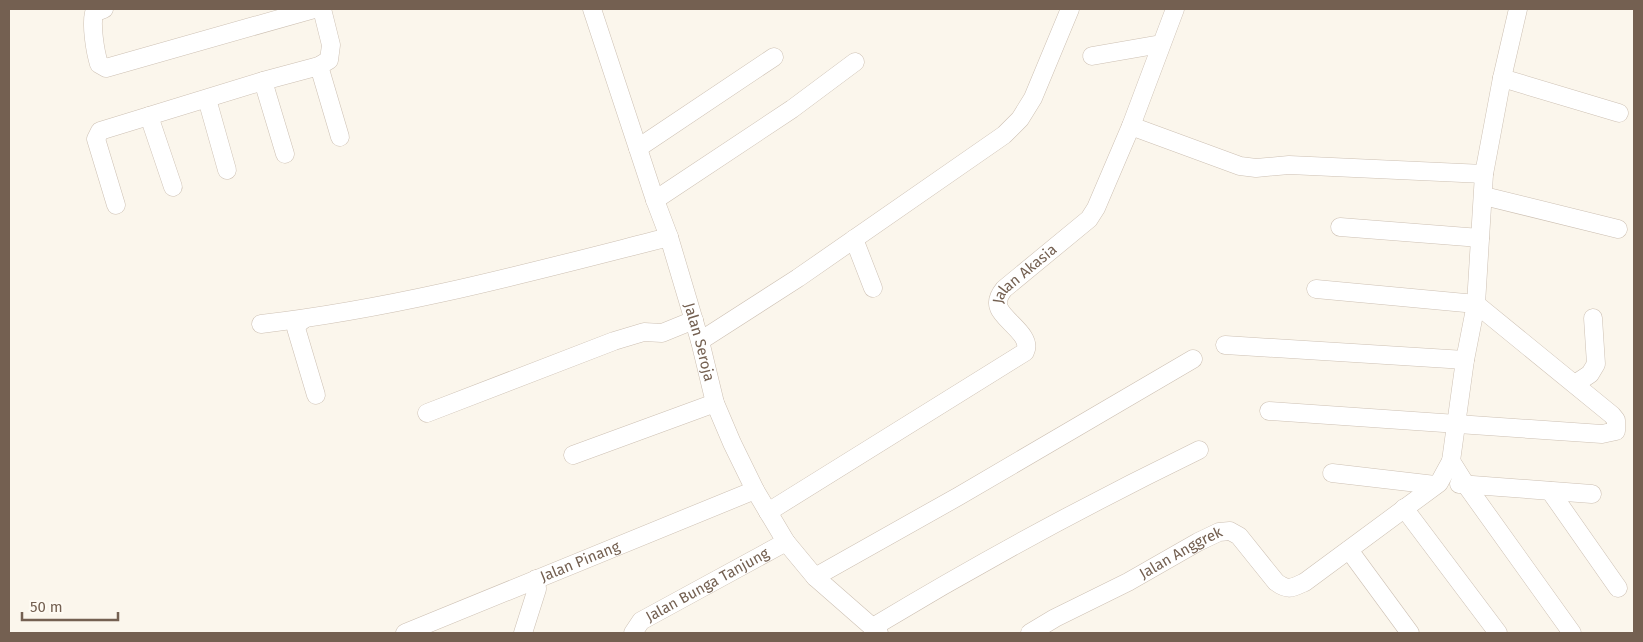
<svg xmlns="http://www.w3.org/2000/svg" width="1643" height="642" font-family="'Fira Sans',sans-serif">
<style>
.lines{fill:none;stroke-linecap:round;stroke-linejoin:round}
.minor-casing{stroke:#cdc0b3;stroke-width:19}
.minor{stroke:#fff;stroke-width:18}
.labels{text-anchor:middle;stroke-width:4;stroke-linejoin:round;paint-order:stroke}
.street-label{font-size:15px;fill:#746051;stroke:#fefaf2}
</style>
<rect width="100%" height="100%" fill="#fbf6ec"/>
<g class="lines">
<defs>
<g id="minor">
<path d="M104,9L94,13C91,25 95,51 99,64L106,68L314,9"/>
<path id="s1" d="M592,9L655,200L669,237L700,341L715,403L732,443L755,490L786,542L815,577L879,633"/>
<polyline points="1092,56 1161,44"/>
<polyline points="319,66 340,137"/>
<polyline points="1502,78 1619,113"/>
<polyline points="263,81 285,154"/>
<polyline points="207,99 227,170"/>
<polyline points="149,116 173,187"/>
<polyline points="1131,126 1240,166 1256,168 1289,165 1484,174"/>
<polyline points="638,148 774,57"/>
<polyline points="1484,196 1618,229"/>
<polyline points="655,200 792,109 855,62"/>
<polyline points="116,205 96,139 100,131 263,81 319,66 329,60 331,45 322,9"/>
<polyline points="1340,227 1480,238"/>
<polyline points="854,239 873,288"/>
<polyline points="304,319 299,323 296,328 316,395"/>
<path d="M261,324C400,308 535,271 669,237"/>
<polyline points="700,341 798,278 1004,135 1020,119 1033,98 1070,9"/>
<polyline points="1225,345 1465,360"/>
<polyline points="1575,384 1590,374 1596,364 1593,318"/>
<polyline points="1269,411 1602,434 1616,431 1616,420 1612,415 1476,304 1316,289"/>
<polyline points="427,413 614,341 644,332 662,333 694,320"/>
<polyline points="573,455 715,403"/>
<polyline points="1451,461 1466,485 1572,633"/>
<polyline points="1332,473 1435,485"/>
<polyline points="1459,484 1592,494"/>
<polyline points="1550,491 1618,588"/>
<polyline points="1404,508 1498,633"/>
<path id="s2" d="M768,512L1025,352C1033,336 1004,321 999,308C996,301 1000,294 1004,289L1089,219L1096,208L1131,126L1175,9"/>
<polyline points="1349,550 1410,633"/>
<polyline points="815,577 959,496 1193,359"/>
<path d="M873,627C979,563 1088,504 1199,450"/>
<path id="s3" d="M405,633L755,490"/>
<polyline points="523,633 537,589 536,579"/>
<path id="s4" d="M633,633L641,621L786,542"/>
<path id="s5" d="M1030,633L1055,618L1128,582L1198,542L1219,532L1230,531L1239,536L1276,582C1288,591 1292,588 1305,582L1439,483L1451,461L1465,360L1476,304L1484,174L1502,78L1518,9"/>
</g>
</defs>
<!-- minor casing -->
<use href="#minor" class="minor-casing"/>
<!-- minor -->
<use href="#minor" class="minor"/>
</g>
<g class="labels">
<!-- street labels -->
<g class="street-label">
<text dy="5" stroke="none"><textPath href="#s2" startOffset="402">Jalan Akasia</textPath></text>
<text dy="5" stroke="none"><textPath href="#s1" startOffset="350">Jalan Seroja</textPath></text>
<text dy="5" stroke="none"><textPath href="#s5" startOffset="171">Jalan Anggrek</textPath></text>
<text dy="5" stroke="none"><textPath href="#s3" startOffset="189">Jalan Pinang</textPath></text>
<text dy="5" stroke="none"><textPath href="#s4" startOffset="90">Jalan Bunga Tanjung</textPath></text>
</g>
</g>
<!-- border -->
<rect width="1643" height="642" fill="none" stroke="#746051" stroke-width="20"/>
<!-- scale -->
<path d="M22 612v8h96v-8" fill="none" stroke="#746051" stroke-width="2.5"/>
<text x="30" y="612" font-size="15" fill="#746051" stroke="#fefaf2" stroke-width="4" paint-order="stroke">50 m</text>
</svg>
